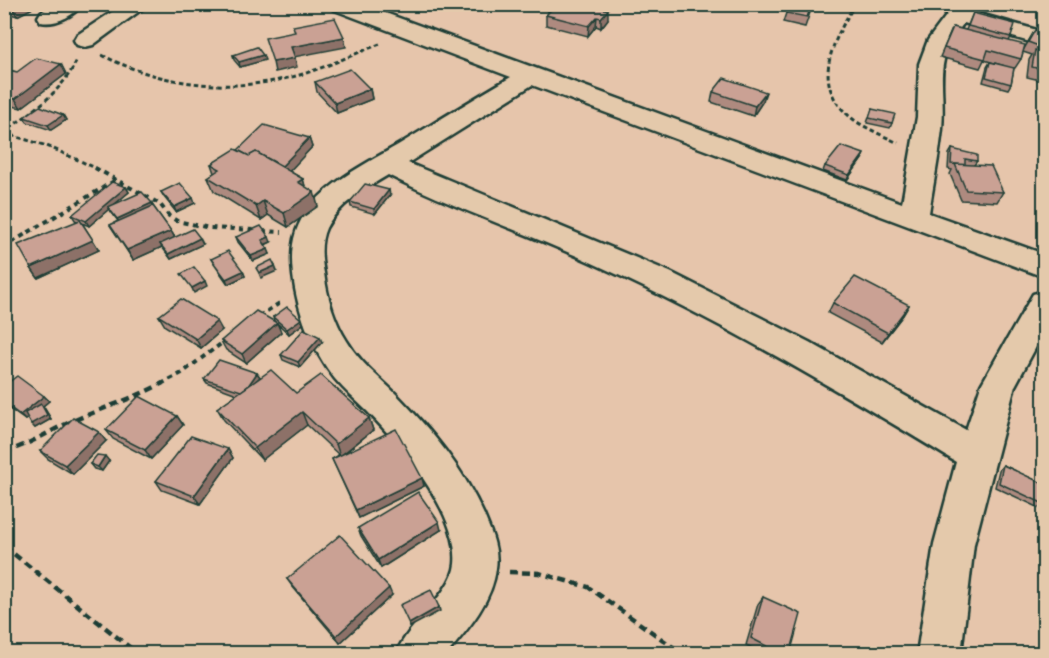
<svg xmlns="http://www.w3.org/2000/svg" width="1049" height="658" font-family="'Balsamiq Sans',sans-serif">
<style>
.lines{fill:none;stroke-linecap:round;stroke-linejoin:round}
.minor-casing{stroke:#1f3d34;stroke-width:5}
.path-far2{stroke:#1f3d34;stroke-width:3;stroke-dasharray:4.5 3;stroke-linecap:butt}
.path-far1{stroke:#1f3d34;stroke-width:4;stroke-dasharray:5 4.5;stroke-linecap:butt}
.path{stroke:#1f3d34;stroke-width:4.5;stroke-dasharray:8 5;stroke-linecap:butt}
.minor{fill:#e4c9ab;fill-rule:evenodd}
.wall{fill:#ae8a7f;stroke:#1f3d34;stroke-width:1.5}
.shaded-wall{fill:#8d7168;stroke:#1f3d34;stroke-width:1.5}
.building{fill:#caa194;stroke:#1f3d34;stroke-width:1.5}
</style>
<rect width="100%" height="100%" fill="#e6c5ab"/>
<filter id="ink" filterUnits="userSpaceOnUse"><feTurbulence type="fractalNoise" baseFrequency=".0167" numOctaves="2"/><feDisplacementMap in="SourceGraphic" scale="12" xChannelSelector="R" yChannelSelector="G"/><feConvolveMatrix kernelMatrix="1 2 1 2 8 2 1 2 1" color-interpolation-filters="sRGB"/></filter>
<g filter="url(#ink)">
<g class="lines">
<defs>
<g id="minor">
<path d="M55,4H82C74,16 55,25 41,22L38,17L41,12Z"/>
<polygon points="124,4 149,4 93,45 85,47 77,45 74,40 77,35"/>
<path d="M330,4H361L902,203L917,117L919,64L928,40L955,4H977L973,12L1044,32V46L964,23C931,63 946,83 942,129C939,157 933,185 929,213L1044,254V277L532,85L408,163L670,272L809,342L966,430L981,385L1033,294L1044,291V332L1015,386L974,544L961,654H917L934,544L956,462C841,392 724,323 601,267C531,234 457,210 388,175C366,188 339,204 326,228C320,241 321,259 324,273C327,296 334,321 347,341C360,363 379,377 396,394C432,431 463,468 484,515C491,532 499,549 496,568C493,600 468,629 447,654H396C408,623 452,594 455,564C460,514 400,445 367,411C356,400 345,391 335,379C312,350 297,311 293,275C290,249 293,227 310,207C334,179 367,163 398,145C436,122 473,99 511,77L332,9Z"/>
</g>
</defs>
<!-- minor casing -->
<use href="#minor" class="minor-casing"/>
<!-- path-far2 -->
<g class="path-far2">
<path d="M855,4C831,44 808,88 857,122C870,130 884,136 898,143"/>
<path d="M102,55C164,87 236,94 303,74C329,66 354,54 380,44"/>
<path d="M4,132C33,111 61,93 77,60"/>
<polyline points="4,133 47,146 98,169"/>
</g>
<!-- path-far1 -->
<g class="path-far1">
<polyline points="95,168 160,204 169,216 177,221 210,228 255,230"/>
<polyline points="262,231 282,232"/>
<polyline points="4,247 114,181"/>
<polyline points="259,316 283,301"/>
<polyline points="161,384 182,373 226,340"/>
</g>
<!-- path -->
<g class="path">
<path d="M4,452C27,446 46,433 68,423C100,409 133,399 163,383"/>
<polyline points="4,546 138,654"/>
<polyline points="509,572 539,573 588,587 683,654"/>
</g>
<!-- minor -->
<use href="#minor" class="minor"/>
</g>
<!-- wall -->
<g class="wall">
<polygon points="4,4 31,9 17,16 4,12"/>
<polygon points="813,4 805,27 783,22 786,13"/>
<polygon points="548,7 608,19 601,28 596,26 588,36 546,25 546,15 548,13"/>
<polygon points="973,13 1011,37 1009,41 1024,49 1035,30 1044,32 1044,81 1027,77 1029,60 1032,55 1023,52 1021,59 1015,68 1014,68 1011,84 1008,89 983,82 987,67 990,62 1005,66 984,60 980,68 940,57 953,27 966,30"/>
<polygon points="233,55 265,60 240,67 234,60"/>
<polygon points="61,64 66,74 21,108 4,104 4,69 17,72"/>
<polygon points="315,82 370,89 372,99 337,113 317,92"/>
<polygon points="713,92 763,101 753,116 711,102"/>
<polygon points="872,109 892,123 890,128 867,123"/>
<polygon points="63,115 66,120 51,130 27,122 24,117"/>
<polygon points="309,138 312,147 289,171 303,179 305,187 318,206 288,227 268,215 261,220 214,191 208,177 214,173 211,164 238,150"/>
<polygon points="952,149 977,161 974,165 1003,192 997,202 961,200 950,174 952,170 948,169 949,154"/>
<polygon points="862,159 847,180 823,171 825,166"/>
<polygon points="126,187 129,192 114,204 153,206 175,237 203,244 171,259 162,247 133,260 110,225 118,221 109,209 89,226 82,223 99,250 38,278 31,268 77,221 75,220 72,215"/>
<polygon points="161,192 195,203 176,212 164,197"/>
<polygon points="390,195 375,214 351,207 350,202"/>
<polygon points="236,237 271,242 265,245 270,254 253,261 238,242"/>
<polygon points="211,259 243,271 245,276 228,284 214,264"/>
<polygon points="833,303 909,305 903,315 882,342 828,313"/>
<polygon points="159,316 222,330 201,348 165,326"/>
<polygon points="273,317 303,324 289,334 278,324 281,332 246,363 226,350 221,341 274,321"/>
<polygon points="322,342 300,367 283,360 281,355"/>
<polygon points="257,373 260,377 296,393 369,418 373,430 345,453 424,486 359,518 332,459 339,455 307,425 262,460 224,420 217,408 237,394 207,383 204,379"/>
<polygon points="4,386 44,396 49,401 43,406 51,419 35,428 28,418 25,420 4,405"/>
<polygon points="177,416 183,425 151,459 113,439 106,430"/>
<polygon points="106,441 73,474 48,459 40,451"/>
<polygon points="228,449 233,458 200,504 162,490 156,481"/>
<polygon points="109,461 102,471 94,469 90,464"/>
<polygon points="1003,465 1044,484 1044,510 995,487 999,470"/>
<polygon points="358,528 441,530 381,568 361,536"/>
<polygon points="287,579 392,595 340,643 292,586"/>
<polygon points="763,597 790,654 765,654 746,645 758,604"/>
</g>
<!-- shaded-wall -->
<g class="shaded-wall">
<polygon points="16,4 29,4 31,9 17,16 12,7"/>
<polygon points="608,10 608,19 601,28 601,18"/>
<polygon points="597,17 596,26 588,36 589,26"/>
<polygon points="344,37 346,47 294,57 291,47"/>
<polygon points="263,55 265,60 240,67 239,62"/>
<polygon points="295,58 297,67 275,72 273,62"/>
<polygon points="61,64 66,74 21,108 15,99"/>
<polygon points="370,89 372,99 337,113 335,103"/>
<polygon points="766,92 763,101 753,116 755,106"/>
<polygon points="63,115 66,120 51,130 48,125"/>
<polygon points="309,138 312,147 285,176 282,166"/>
<polygon points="864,154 862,159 847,180 849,175"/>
<polygon points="303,179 307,193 298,182"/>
<polygon points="126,187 129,192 89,226 86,221"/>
<polygon points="389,190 390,195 375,214 374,209"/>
<polygon points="314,192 318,206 288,227 284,213"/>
<polygon points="193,198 195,203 176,212 174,207"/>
<polygon points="263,201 268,215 261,220 256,206"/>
<polygon points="152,203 154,209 120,224 117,219"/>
<polygon points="171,231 176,240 160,244 162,247 133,260 127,250"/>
<polygon points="269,237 271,242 264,245 262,240"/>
<polygon points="200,238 203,244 171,259 168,254"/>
<polygon points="93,240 99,250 38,278 31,268"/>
<polygon points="268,249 270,254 253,261 251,256"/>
<polygon points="275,266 277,271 261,278 259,273"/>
<polygon points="243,271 245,276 228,284 226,279"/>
<polygon points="205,281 207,286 194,293 192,288"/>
<polygon points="909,305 903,315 882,342 888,333"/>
<polygon points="301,319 303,324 289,334 287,329"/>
<polygon points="217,321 222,330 201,348 196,339"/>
<polygon points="277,323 281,332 246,363 242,354"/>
<polygon points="320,337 322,342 300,367 298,362"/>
<polygon points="257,373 260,377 244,392"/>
<polygon points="44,396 49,401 43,406 51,419 35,428 31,424 42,406 25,420 20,415"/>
<polygon points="302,412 307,425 262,460 255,448"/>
<polygon points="177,416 183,425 151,459 145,450"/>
<polygon points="369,418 373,430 340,456 336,444"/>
<polygon points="99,432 106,441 73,474 65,465"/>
<polygon points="228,449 233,458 200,504 194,496"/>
<polygon points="105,456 109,461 102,471 98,467"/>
<polygon points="422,478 424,486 359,518 356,510"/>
<polygon points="439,522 441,530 381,568 378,560"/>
<polygon points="389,588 392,595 340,643 336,636"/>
<polygon points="439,607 440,611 410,627 409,624"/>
</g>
<!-- building -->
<g class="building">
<polygon points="5,4 16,4 12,7"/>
<polygon points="551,4 588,4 608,10 601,18 597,17 589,26 546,15 553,8 548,7"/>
<polygon points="789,4 812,4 807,17 786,13"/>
<polygon points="973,13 1015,24 1011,37 968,26"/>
<polygon points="335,18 344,37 291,47 295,58 273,62 265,38 295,32 293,26"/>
<polygon points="953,27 1025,45 1021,59 988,50 985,59 944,48"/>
<polygon points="1035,30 1044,32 1044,48 1028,42"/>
<polygon points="257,47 263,55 239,62 233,55"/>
<polygon points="1035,50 1044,53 1044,70 1032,67"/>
<polygon points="36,58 61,64 15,99 4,96 4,69 17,72"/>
<polygon points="990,62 1014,68 1011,84 986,77"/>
<polygon points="350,69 370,89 335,103 315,82"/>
<polygon points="724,78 766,92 755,106 713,92"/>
<polygon points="40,106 63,115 48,125 24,117"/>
<polygon points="872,109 895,114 892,123 869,118"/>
<polygon points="264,125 309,138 282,166 256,152 249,156 238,150"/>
<polygon points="841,146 864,154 849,175 825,166"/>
<polygon points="235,149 249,156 256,152 303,179 298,182 314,192 284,213 263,201 256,206 208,177 220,169 211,164"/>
<polygon points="952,149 977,155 977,161 965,159 965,165 951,164"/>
<polygon points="955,164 991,166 1003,192 966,190"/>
<polygon points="112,182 126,187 86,221 72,215"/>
<polygon points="180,183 193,198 174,207 161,192"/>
<polygon points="365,184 389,190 374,209 350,202"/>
<polygon points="142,192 152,203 117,219 108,207"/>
<polygon points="153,206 171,231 127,250 110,225"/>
<polygon points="80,220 93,240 31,268 18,245"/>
<polygon points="261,226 269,237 262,240 268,249 251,256 236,237"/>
<polygon points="193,229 200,238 168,254 160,244"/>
<polygon points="228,251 243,271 226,279 211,259"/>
<polygon points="272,260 275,266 259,273 256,268"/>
<polygon points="194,267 205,281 192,288 181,274"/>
<polygon points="855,277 909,305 888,333 833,303"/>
<polygon points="181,299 217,321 196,339 159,316"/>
<polygon points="287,307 301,319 287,329 273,317"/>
<polygon points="256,311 277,323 242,354 221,341"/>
<polygon points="304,329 320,337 298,362 281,355"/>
<polygon points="219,360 257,373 248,386 241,391 204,379"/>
<polygon points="271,370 296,393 321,375 369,418 336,444 302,412 255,448 217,408"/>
<polygon points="17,376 44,396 20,415 4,403 4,386"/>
<polygon points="139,396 177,416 145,450 106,430"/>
<polygon points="41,404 47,415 31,424 25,413"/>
<polygon points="73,418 99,432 65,465 40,451"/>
<polygon points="396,429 422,478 356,510 332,459"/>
<polygon points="191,436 228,449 194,496 156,481"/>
<polygon points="97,455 105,456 98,467 90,464"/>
<polygon points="1003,465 1044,484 1044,504 999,483"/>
<polygon points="418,492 439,522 378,560 358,528"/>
<polygon points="340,535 389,588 336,636 287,579"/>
<polygon points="431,590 439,607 409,624 400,605"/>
<polygon points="763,597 801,614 790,654 782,654 751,638"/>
</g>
</g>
<!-- margin -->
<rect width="1049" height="658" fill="none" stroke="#e4c9ab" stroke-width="24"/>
<rect x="12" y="12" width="1025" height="634" fill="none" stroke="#1f3d34" stroke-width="2" filter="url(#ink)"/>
</svg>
